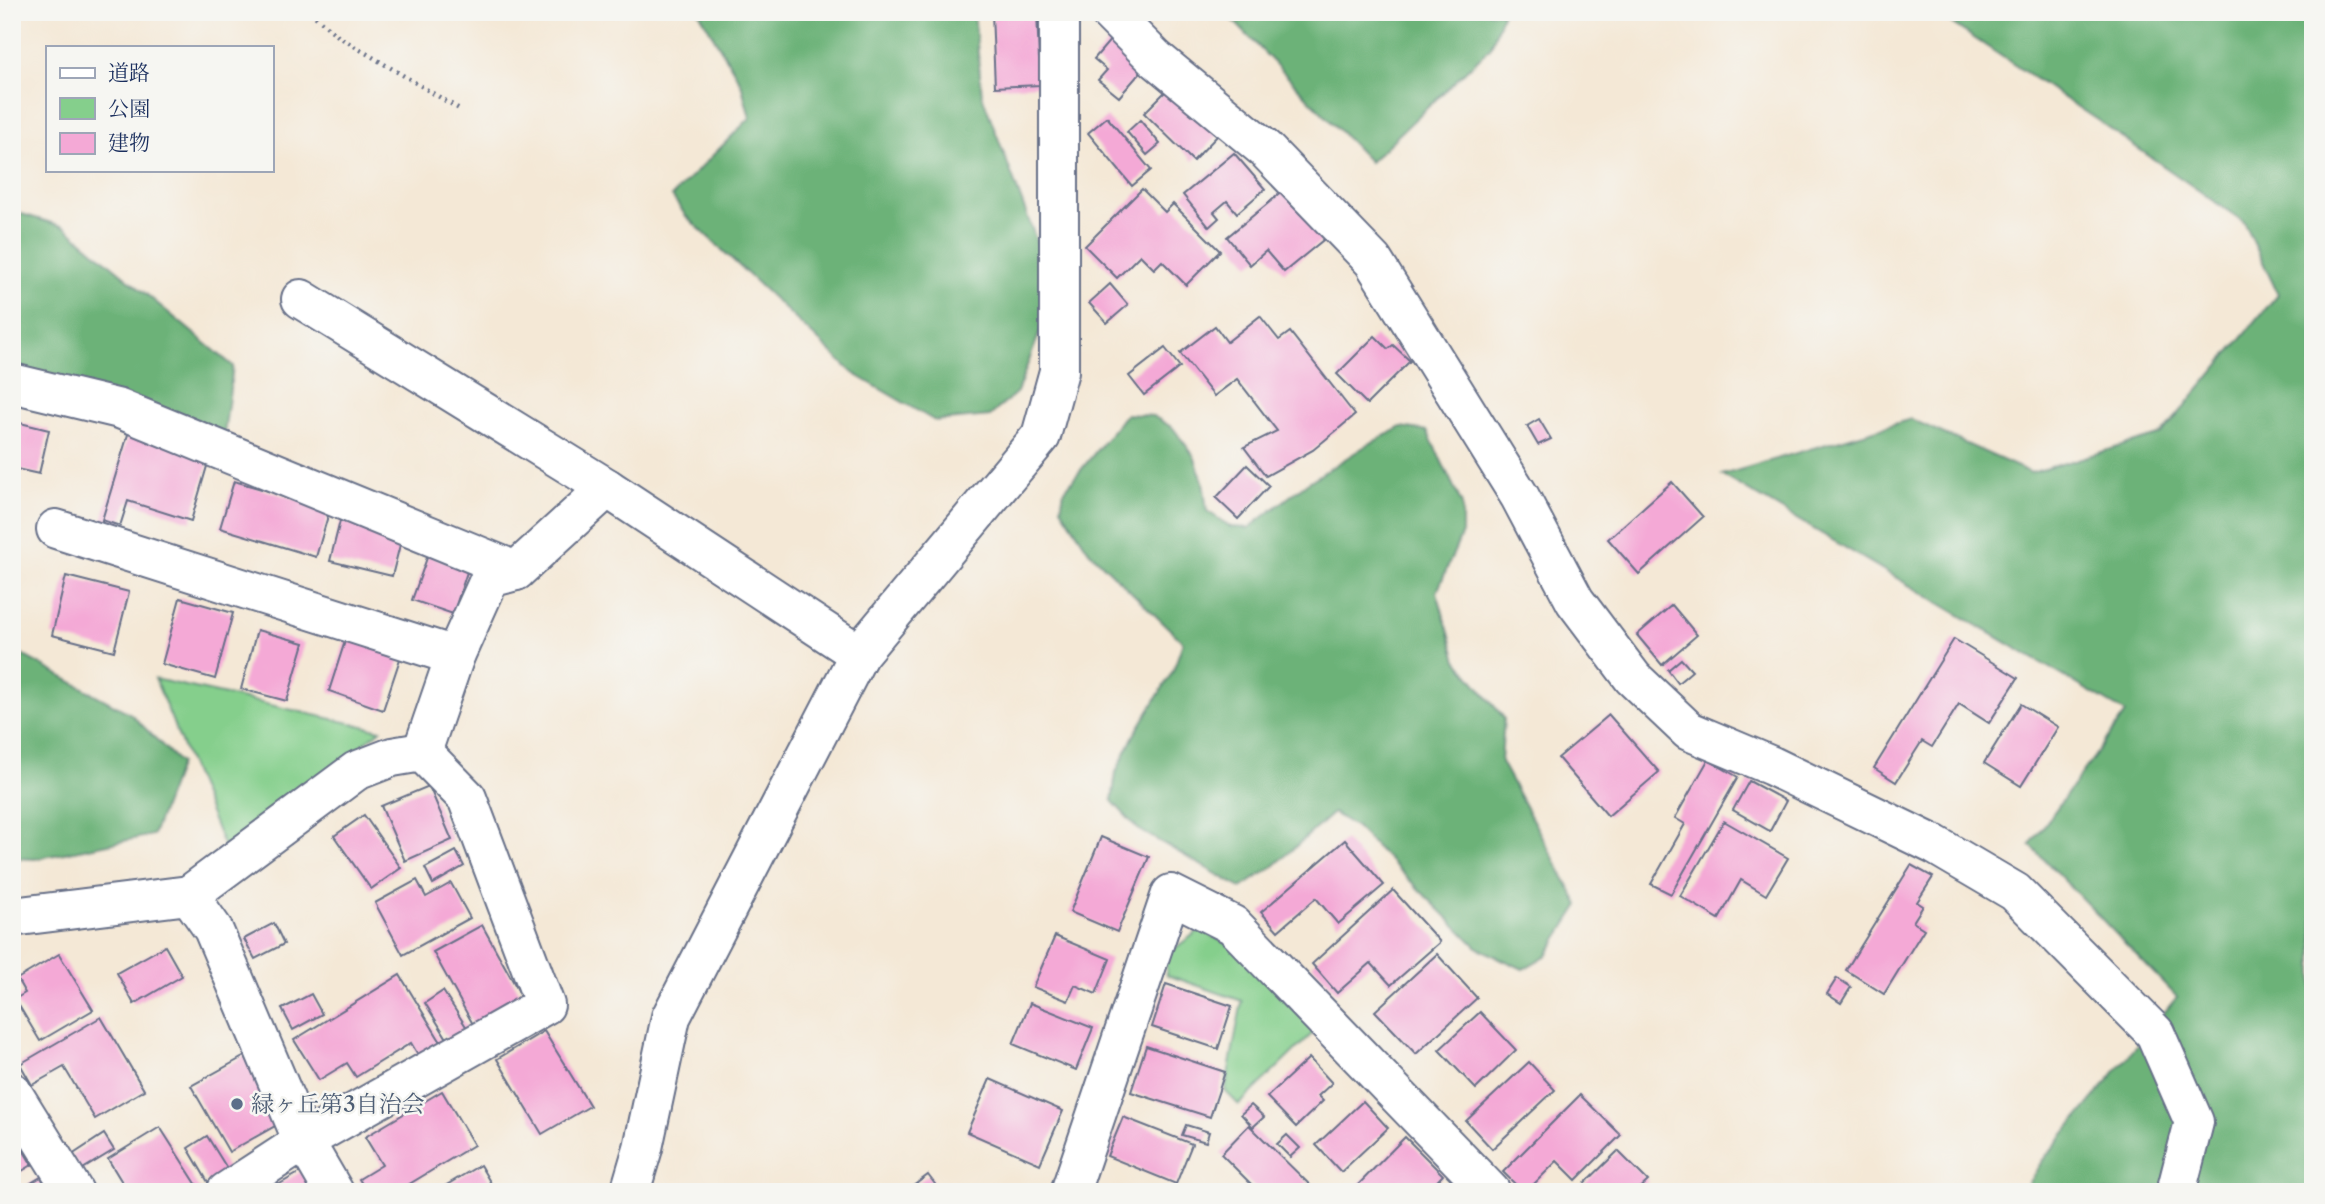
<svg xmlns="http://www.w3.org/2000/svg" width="2325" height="1204" font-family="'Libre Caslon Text','Noto Serif JP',serif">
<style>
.green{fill:#85cf8c;stroke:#507f75;stroke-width:2}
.forest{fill:#6cb278;stroke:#44706b;stroke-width:2}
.building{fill:#f4a9d6}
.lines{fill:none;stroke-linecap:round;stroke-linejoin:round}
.minor-casing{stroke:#677088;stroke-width:42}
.path{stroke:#677088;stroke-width:4.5;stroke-dasharray:2 5;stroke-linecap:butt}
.minor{stroke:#fff;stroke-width:38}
.service-dot{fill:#5c6f8a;stroke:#f6f6f2;stroke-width:2.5}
.labels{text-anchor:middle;stroke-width:5;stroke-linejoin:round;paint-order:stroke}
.service-label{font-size:23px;fill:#4e5e75;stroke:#f6f6f2;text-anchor:start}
</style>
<rect width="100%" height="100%" fill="#f6f6f2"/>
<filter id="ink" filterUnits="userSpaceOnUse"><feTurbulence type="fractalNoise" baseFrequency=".0143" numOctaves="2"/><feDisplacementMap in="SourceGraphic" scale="14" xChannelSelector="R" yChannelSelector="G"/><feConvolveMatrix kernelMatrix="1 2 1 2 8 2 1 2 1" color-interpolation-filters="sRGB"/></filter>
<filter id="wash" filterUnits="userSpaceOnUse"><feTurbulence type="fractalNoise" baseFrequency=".00686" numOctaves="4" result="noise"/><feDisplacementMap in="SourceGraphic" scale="28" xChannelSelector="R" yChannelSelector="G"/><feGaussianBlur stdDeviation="1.57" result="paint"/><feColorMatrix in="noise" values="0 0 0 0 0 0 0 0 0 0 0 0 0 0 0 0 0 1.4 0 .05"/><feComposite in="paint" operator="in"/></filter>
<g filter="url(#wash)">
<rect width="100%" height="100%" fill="#f4e8d6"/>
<!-- green -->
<g class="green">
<polygon points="155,679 381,730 226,852"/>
<polygon points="1200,930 1236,948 1315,1031 1239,1105 1225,1091 1242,1001 1167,975 1164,956"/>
</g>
<!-- forest -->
<g class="forest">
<polygon points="699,12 974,12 982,95 1038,245 1043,324 1017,392 990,416 935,421 853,373 686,216 672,196 750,118 741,83"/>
<polygon points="1225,12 1503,12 1491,47 1370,162"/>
<polygon points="1935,12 2313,12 2313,1192 2023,1192 2042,1161 2177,997 2030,845 2126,713 1722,475 1911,419 2031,473 2162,434 2278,294 2244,222 2100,122"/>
<polygon points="12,211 65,227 233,366 224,435 12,374"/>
<polygon points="1126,414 1153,416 1173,428 1194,456 1203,481 1207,511 1231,527 1249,528 1307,483 1367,445 1401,427 1427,431 1462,504 1462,533 1437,592 1457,660 1504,718 1501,762 1579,905 1547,955 1523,969 1478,948 1356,827 1333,813 1274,866 1241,888 1138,829 1112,801 1116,772 1134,735 1173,671 1183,642 1089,551 1061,508 1064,491"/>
<polygon points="12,647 15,651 131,714 180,763 153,835 35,859 12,858"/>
</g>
<g id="blocks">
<!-- building -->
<g class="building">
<polygon points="992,12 1037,12 1040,85 995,87"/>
<polygon points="1112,38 1145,67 1119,97 1098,80 1107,70 1094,59"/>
<polygon points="1170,87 1219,134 1193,161 1144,113"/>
<polygon points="1107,117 1151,170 1132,186 1088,133"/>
<polygon points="1140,120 1160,144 1147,155 1127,132"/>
<polygon points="1234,153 1265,189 1237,213 1227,201 1214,212 1219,218 1209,227 1183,195"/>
<polygon points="1288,187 1328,236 1284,272 1266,251 1250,265 1227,237"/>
<polygon points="1142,189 1165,212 1173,204 1220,251 1186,285 1162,261 1154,269 1140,255 1117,278 1085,246"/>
<polygon points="1110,284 1128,305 1107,323 1089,303"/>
<polygon points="1260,316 1279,340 1290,332 1355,415 1313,450 1266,476 1244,447 1277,431 1237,379 1214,396 1180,353 1215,326 1227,342"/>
<polygon points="1375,336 1388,349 1393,345 1410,361 1367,404 1337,374"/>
<polygon points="1165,348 1180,367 1144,395 1129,376"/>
<polygon points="1539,419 1551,439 1538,445 1527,426"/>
<polygon points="12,421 49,430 39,474 12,468"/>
<polygon points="129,431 210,456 191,521 128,501 120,526 102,520"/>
<polygon points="1247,465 1269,486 1238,519 1216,498"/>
<polygon points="234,481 330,509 316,557 220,528"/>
<polygon points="1672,482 1703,517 1639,574 1608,539"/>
<polygon points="340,521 402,537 392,576 330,561"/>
<polygon points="428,555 468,569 453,614 412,600"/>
<polygon points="66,576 129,592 114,651 52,635"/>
<polygon points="180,598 233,613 215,679 162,664"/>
<polygon points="1672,605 1697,635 1662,665 1637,635"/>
<polygon points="257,630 304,643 287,701 241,689"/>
<polygon points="346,638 401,656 383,710 329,691"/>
<polygon points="1954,639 2018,678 1989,723 1959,704 1932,747 1922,741 1896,782 1874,768"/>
<polygon points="1681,659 1692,671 1678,683 1668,670"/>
<polygon points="2021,704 2058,727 2021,786 1984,763"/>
<polygon points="1609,715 1659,772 1608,816 1558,758"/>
<polygon points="1708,760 1738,777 1671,894 1651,884 1685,824 1675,818"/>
<polygon points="1749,781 1786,801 1770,831 1733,810"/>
<polygon points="429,786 452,840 405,861 381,806"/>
<polygon points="364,815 401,868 371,889 334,836"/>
<polygon points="1724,821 1788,858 1766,895 1741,880 1719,919 1680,896"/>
<polygon points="1101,837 1149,857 1117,932 1070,912"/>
<polygon points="1345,840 1384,885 1338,924 1316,898 1278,931 1261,912"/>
<polygon points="456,851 464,866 433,884 425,868"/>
<polygon points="1911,865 1933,877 1917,902 1923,906 1913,922 1924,929 1884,994 1846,970"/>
<polygon points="417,880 426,897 451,883 470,918 403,955 375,903"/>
<polygon points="1393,890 1440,942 1391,985 1371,963 1337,993 1312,964"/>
<polygon points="274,923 284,944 255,959 244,939"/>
<polygon points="482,925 524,1001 475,1028 433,952"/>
<polygon points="1055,936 1110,959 1096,994 1075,985 1068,1001 1033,987"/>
<polygon points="165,946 182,976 134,1004 117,973"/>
<polygon points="59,954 93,1010 40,1041 15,999 25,993 17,979"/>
<polygon points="1437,954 1477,998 1416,1054 1375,1011"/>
<polygon points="400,975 442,1044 420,1058 411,1043 356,1077 347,1063 319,1080 294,1040"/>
<polygon points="1837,978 1851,987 1841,1003 1827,994"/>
<polygon points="1166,984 1232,1006 1218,1049 1152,1027"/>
<polygon points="443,991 467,1028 448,1040 425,1003"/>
<polygon points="311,994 322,1014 293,1030 282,1009"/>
<polygon points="1030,1003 1093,1028 1076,1070 1013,1044"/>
<polygon points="1480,1012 1516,1050 1476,1089 1439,1050"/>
<polygon points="101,1017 144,1090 95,1119 64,1067 32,1085 20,1064"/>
<polygon points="544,1031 590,1106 542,1134 497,1059"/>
<polygon points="1146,1046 1225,1072 1210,1117 1131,1092"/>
<polygon points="245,1056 282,1122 229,1152 191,1086"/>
<polygon points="1309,1058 1332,1083 1318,1096 1323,1101 1296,1127 1267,1097"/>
<polygon points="1529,1062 1555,1090 1492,1149 1466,1121"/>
<polygon points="990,1079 1063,1111 1040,1164 967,1132"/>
<polygon points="442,1091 474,1145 396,1192 367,1192 359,1179 382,1165 365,1137"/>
<polygon points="1580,1095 1621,1135 1576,1180 1557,1161 1526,1192 1523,1192 1503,1172"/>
<polygon points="1363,1101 1388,1128 1341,1172 1316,1145"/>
<polygon points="1251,1105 1264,1117 1253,1127 1241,1114"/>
<polygon points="1123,1117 1192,1144 1176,1184 1107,1156"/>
<polygon points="1186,1125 1209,1132 1206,1142 1182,1135"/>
<polygon points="1249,1125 1317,1192 1259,1192 1221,1154"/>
<polygon points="160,1127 200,1190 197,1192 128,1192 108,1159"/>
<polygon points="12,1131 32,1165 12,1177"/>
<polygon points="104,1134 114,1150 81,1170 72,1155"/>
<polygon points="1287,1135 1300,1148 1290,1157 1277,1144"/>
<polygon points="207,1136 228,1170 208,1182 188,1148"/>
<polygon points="1405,1137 1443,1175 1427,1192 1351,1192"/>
<polygon points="1618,1151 1648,1181 1636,1192 1576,1192"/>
<polygon points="480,1165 496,1192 435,1192"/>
<polygon points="304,1170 317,1192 266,1192"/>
<polygon points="928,1175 941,1192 905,1192"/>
<polygon points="41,1177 49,1192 16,1192"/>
</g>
</g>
</g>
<g filter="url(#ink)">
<use href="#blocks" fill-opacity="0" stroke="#677088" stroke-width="2"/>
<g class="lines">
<defs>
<g id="minor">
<polyline points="1109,12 1156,59 1265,149 1373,261 1520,497 1575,601 1633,678 1689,731 1772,766 1935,845 2015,892 2155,1033 2194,1122 2176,1192"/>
<polyline points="301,299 607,488 516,571 490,578 455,656 422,752"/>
<polyline points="12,383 120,409 516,571"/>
<polyline points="607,488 859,654 1041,436 1059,371 1059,12"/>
<polyline points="56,529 455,656"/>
<polyline points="189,895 356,771 392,757 422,752 467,798 545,1005 304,1141 226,1192"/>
<polyline points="12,917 189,895 213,929 299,1132 334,1192"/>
<polyline points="12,1092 74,1192"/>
<polyline points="630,1192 643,1148 671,1017 859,654"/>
<polyline points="1070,1192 1171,894 1233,925 1491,1192"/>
</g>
</defs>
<!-- minor casing -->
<use href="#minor" class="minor-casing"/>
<!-- path -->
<polyline class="path" points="310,12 339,37 461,110"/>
<!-- minor -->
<use href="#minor" class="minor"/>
</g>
</g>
<!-- markers -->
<circle class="service-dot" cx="237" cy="1104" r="7"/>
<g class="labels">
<!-- service labels -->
<g class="service-label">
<text x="251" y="1112">緑ヶ丘第3自治会</text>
</g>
</g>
<!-- margin -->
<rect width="2325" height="1204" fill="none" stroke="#f6f6f2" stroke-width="42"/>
<!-- legend -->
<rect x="46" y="46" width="228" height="126" fill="#f6f6f2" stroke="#9ea6b7" stroke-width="2"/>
<rect x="60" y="68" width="35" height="10" fill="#ffffff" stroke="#9ea6b7" stroke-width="2"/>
<text x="108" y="80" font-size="21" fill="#1b2f5e">道路</text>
<rect x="60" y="98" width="35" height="21" fill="#85cf8c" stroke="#9ea6b7" stroke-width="2"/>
<text x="108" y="116" font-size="21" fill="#1b2f5e">公園</text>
<rect x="60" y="133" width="35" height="21" fill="#f4a9d6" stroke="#9ea6b7" stroke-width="2"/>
<text x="108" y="150" font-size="21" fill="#1b2f5e">建物</text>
</svg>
